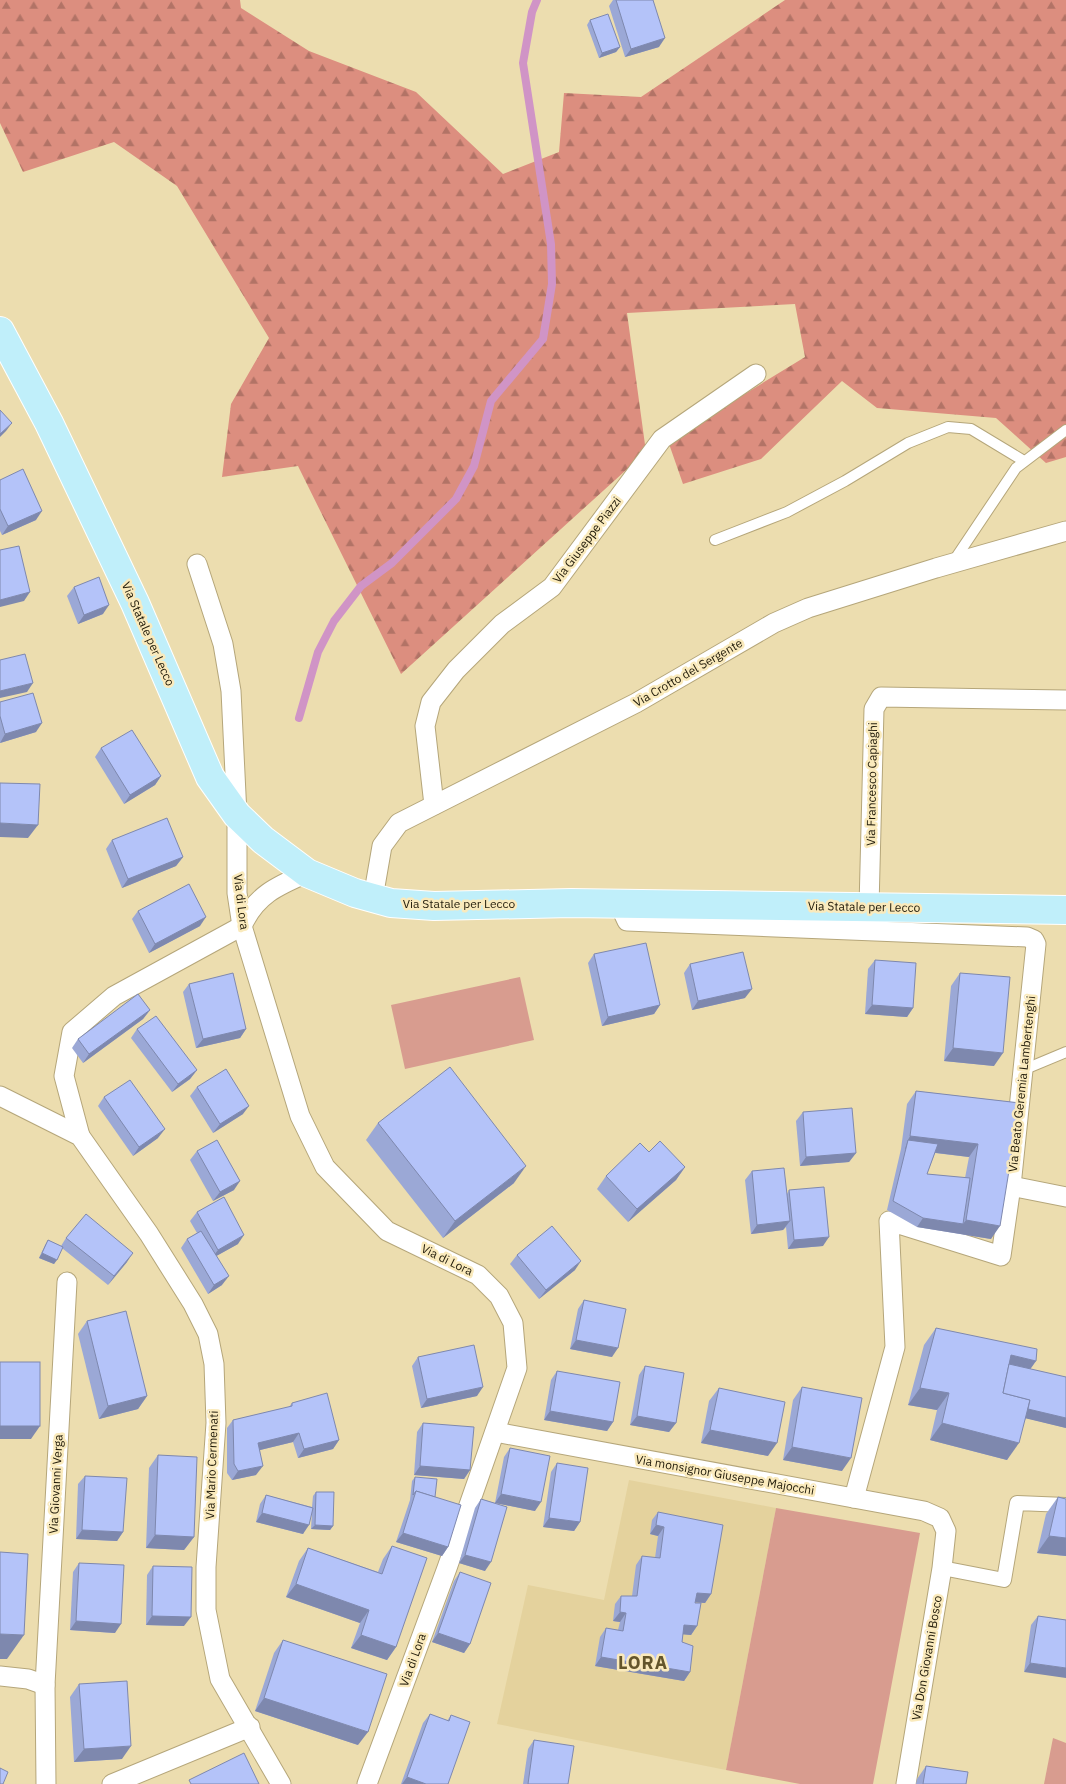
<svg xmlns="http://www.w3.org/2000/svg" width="1066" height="1784" font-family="'IBM Plex Sans',sans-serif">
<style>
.built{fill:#e4d29d}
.forest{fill:url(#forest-firs)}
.green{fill:#d89c8f}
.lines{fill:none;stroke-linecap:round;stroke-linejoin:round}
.stream{stroke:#d094c6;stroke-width:8}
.service-casing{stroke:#b5a67a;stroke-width:12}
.pedestrian-casing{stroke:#b5a67a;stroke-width:16}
.minor-casing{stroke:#b5a67a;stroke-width:21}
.primary-casing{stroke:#fff;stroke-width:30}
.service{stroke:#fff;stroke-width:10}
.pedestrian{stroke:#fff;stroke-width:14}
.minor{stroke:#fff;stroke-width:19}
.primary{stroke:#c0effa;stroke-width:28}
.wall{fill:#9ba8d6;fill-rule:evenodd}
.shaded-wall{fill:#7e88ae}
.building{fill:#b4c3f9;stroke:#7e88ae}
.labels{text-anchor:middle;stroke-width:5;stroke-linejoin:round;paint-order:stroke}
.street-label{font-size:12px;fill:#201a09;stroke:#faeabc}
.district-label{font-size:18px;font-weight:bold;letter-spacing:1px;fill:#63552b;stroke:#faeabc}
</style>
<defs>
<pattern id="forest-firs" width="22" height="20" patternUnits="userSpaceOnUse" patternTransform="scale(1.25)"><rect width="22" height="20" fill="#dc8e7f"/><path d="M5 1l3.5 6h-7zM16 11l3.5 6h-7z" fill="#b27366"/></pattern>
</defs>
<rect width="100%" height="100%" fill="#ecddaf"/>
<!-- built -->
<polygon class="built" points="629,1480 776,1508 726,1770 497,1724 528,1585 604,1600"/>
<!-- forest -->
<polygon class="forest" points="0,0 240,0 241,8 309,51 416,92 503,174 559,152 564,93 641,97 785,0 1066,0 1066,457 1046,463 996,418 877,408 842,381 761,459 683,484 668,441 805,357 795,304 627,313 646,452 401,674 298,466 222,477 231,404 269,338 177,186 114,142 23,172 0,123"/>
<!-- green -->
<g class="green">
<polygon points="520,977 534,1040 405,1069 391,1005"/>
<polygon points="776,1508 920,1533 873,1784 800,1784 726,1770"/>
<polygon points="1053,1738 1066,1743 1066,1784 1044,1784"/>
</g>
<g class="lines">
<!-- stream -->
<polyline class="stream" points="299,718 318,652 334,621 361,586 392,563 456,499 474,466 491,401 543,339 552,284 551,244 523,63 532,12 537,0"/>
<defs>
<g id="service">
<polyline points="715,540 787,512 845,481 908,443 948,427 971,429 1024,461"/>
<polyline points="953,562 1016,468 1066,430"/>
<polyline points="1023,1070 1066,1052"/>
</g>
<polyline id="pedestrian" points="942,1568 1004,1580 1017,1503 1066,1505"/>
<g id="minor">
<polyline points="197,564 223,644 231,691 237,815 237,893 242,926 300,1116 325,1167 387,1231 478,1275 499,1296 513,1323 517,1368 447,1568 367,1784"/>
<polyline points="434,805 425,726 431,702 456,670 502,624 552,587 662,439 756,374"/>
<polyline points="373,898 382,846 399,823 636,703 774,623 808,608 936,568 1066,531"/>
<polyline points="619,904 627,921 1027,937 1034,940 1036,944 1011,1186 1001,1256 889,1221 895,1347 854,1498"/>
<polyline points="869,907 874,709 881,697 1066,700"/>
<polyline points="0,1096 80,1136 149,1234 193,1304 208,1334 214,1364 216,1423 206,1567 206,1610 220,1679 281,1784"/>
<path d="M80,1136L64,1076L72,1032L114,996L242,926C256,895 277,886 307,873"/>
<polyline points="1011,1186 1066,1197"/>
<polyline points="495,1432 924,1511 940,1518 946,1531 942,1568 906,1784"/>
<polyline points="0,1676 28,1679 45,1685"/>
<polyline points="46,1784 45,1685 67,1282"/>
<polyline points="112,1784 250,1727"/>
</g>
<polyline id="primary" points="0,331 49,423 135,603 210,777 237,815 263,840 307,873 355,893 391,903 434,906 571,903 1066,910"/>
</defs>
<!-- service casing -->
<use href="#service" class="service-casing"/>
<!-- pedestrian casing -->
<use href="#pedestrian" class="pedestrian-casing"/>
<!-- minor casing -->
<use href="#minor" class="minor-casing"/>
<!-- primary casing -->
<use href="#primary" class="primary-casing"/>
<!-- service -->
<use href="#service" class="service"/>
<!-- pedestrian -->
<use href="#pedestrian" class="pedestrian"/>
<!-- minor -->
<use href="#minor" class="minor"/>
<!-- primary -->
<use href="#primary" class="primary"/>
</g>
<!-- wall -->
<g class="wall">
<polygon points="613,0 653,0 659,47 625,57 609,6"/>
<polygon points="590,20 620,47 616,52 599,58 587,25"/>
<polygon points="0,480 36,520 2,535 0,531"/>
<polygon points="74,587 103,614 78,624 67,596"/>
<polygon points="0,702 36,732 0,743"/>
<polygon points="101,748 161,776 155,785 124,804 95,757"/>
<polygon points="112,840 183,857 176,866 122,888 106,849"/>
<polygon points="138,911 200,926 149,953 132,919"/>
<polygon points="594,954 660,1005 654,1014 602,1026 588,963"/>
<polygon points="875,960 913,1008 907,1017 865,1014 868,969"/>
<polygon points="690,964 745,998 692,1010 684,973"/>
<polygon points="960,973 994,1066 944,1061 951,986"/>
<polygon points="189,984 246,1029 240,1038 196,1048 183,992"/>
<polygon points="150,1010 143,1019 83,1063 72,1048 78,1039"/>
<polygon points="137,1029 197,1070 190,1079 172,1092 131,1038"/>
<polygon points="197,1087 243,1114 213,1133 190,1096"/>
<path d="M916,1091L1020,1103L991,1239L917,1227L887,1210L901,1149L907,1104ZM935,1153L969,1157L965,1178L927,1174Z"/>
<polygon points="104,1097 158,1138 133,1156 98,1106"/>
<polygon points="803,1112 856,1153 849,1162 800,1166 796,1121"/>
<polygon points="378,1123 514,1183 443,1238 366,1140"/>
<polygon points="197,1151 234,1190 213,1201 190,1160"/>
<polygon points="649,1152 685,1167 676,1180 628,1222 597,1189 606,1176"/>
<polygon points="752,1171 787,1194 789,1190 823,1246 788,1249 786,1227 783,1230 751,1234 745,1180"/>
<polygon points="197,1212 238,1244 216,1256 222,1285 208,1294 181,1248 187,1239 197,1233 190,1221"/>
<polygon points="66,1238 127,1262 108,1285 62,1248 54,1264 39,1258 45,1245 48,1240 61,1246"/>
<polygon points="517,1255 575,1270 539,1299 510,1264"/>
<polygon points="584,1300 612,1357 570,1349 578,1309"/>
<polygon points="87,1321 147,1396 138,1409 99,1419 78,1334"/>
<polygon points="936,1328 1036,1361 1030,1369 1066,1428 1026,1418 1007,1460 930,1440 937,1410 908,1405 924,1345"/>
<polygon points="418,1357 477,1396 421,1408 412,1366"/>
<polygon points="645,1366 676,1423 669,1432 630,1425 639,1375"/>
<polygon points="557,1371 613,1422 607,1431 544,1420 551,1380"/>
<polygon points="802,1387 842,1471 783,1460 793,1400"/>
<polygon points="719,1388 768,1456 701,1443 709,1401"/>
<polygon points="292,1403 339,1440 333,1449 298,1458 293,1442 260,1450 256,1475 232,1480 227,1473 227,1428 233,1420 289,1407"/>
<polygon points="423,1423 470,1470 464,1479 414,1475 417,1432"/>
<polygon points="510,1448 535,1511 495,1503 485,1571 459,1563 475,1508 481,1499 495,1503 504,1457"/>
<polygon points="158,1455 194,1537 184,1550 146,1548 149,1468"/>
<polygon points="557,1463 580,1522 574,1531 543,1527 551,1472"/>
<polygon points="85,1476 123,1532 117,1541 76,1539 78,1484"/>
<polygon points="415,1477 435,1497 448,1547 442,1556 396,1542 410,1500 412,1481"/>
<polygon points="316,1492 333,1526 330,1530 311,1529 312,1512 303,1534 256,1522 260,1504 266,1495 312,1507 313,1496"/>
<polygon points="1058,1497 1066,1499 1066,1556 1037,1553 1046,1514"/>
<polygon points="658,1512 711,1594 705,1603 695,1602 697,1626 691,1635 683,1634 682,1642 690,1672 684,1681 595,1666 600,1637 606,1628 618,1630 620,1622 613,1621 615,1604 621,1596 632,1596 636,1565 642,1556 655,1558 658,1536 650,1534 652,1520"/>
<polygon points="392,1546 396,1647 387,1660 351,1648 360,1623 286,1597 299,1561 308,1548 378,1572 383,1559"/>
<polygon points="79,1563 115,1633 70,1630 73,1572"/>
<polygon points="153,1566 184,1626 146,1625 147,1575"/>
<polygon points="460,1572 470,1644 464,1653 432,1642 454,1581"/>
<polygon points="1038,1616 1066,1620 1024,1672 1031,1625"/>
<polygon points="283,1640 358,1745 255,1711 274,1653"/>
<polygon points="79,1684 122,1759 74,1762 70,1697"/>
<polygon points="430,1714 447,1721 451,1715 448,1784 401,1784 423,1723"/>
<polygon points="534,1740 568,1784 523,1784 528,1749"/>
<polygon points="926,1766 966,1784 916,1784 917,1779"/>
</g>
<!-- shaded-wall -->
<g class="shaded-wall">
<polygon points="665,38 659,47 625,57 631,49"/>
<polygon points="620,47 616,52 599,58 602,53"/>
<polygon points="12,423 6,431 0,437 0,434"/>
<polygon points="42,511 36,520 2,535 8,526"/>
<polygon points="30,592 24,601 0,607 0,600"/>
<polygon points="109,605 103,614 78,624 84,615"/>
<polygon points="33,683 27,692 0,698 0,691"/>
<polygon points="42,723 36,732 0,743 5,734"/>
<polygon points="161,776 155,785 124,804 130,795"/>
<polygon points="0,823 38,825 28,838 0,837"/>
<polygon points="183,857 176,866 122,888 128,879"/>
<polygon points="206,917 200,926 149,953 155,944"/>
<polygon points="752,989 745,998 692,1010 698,1001"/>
<polygon points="660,1005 654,1014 602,1026 608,1017"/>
<polygon points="872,1005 913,1008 907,1017 865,1014"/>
<polygon points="150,1010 143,1019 83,1063 89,1054"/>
<polygon points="246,1029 240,1038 196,1048 203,1039"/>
<polygon points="953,1048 1003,1053 994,1066 944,1061"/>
<polygon points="197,1070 190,1079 172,1092 178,1084"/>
<polygon points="249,1106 243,1114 213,1133 220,1124"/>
<polygon points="165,1129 158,1138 133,1156 139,1147"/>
<polygon points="910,1136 978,1144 969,1157 905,1149 908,1140"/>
<polygon points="856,1153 849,1162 800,1166 806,1157"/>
<polygon points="526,1166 514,1183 443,1238 455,1221"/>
<polygon points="685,1167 676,1180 628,1222 637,1209"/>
<polygon points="240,1181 234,1190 213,1201 220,1192"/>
<polygon points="923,1218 963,1224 966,1220 1000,1226 991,1239 917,1227"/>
<polygon points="790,1221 783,1230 751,1234 757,1225"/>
<polygon points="244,1235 238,1244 211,1259 218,1250"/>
<polygon points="829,1237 823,1246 788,1249 794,1240"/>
<polygon points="42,1253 57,1260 54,1264 39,1258"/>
<polygon points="133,1253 127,1262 108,1285 114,1276"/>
<polygon points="581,1261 575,1270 539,1299 546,1290"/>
<polygon points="229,1276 222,1285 208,1294 214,1285"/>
<polygon points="576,1340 618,1348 612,1357 570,1349"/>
<polygon points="1011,1355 1036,1361 1024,1378 1003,1373"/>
<polygon points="483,1387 477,1396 421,1408 427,1399"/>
<polygon points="920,1388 949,1393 937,1410 908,1405"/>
<polygon points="147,1396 138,1409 99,1419 108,1406"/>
<polygon points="997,1401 1066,1418 1066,1428 991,1410"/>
<polygon points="550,1411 613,1422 607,1431 544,1420"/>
<polygon points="637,1416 676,1423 669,1432 630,1425"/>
<polygon points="942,1423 1019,1443 1007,1460 930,1440"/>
<polygon points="0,1426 40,1426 31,1439 0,1439"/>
<polygon points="710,1430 777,1443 768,1456 701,1443"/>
<polygon points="299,1433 293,1442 252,1452 258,1443"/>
<polygon points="339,1440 333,1449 298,1458 304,1449"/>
<polygon points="792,1447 851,1458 842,1471 783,1460"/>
<polygon points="263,1466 256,1475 232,1480 238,1471"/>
<polygon points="420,1466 470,1470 464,1479 414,1475"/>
<polygon points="501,1494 541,1502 535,1511 495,1503"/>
<polygon points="262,1513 309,1525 303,1534 256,1522"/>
<polygon points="549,1518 580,1522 574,1531 543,1527"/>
<polygon points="315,1525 333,1526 330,1530 311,1529"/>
<polygon points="656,1525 664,1527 658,1536 650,1534"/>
<polygon points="82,1530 123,1532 117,1541 76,1539"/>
<polygon points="403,1533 448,1547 442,1556 396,1542"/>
<polygon points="155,1535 194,1537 184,1550 146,1548"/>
<polygon points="1049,1536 1066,1538 1066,1556 1037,1553"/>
<polygon points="465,1555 491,1562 485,1571 459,1563"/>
<polygon points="296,1584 369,1610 360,1623 286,1597"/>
<polygon points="697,1593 711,1594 705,1603 690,1602"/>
<polygon points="620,1612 626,1613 620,1622 613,1621"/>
<polygon points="152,1616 191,1617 184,1626 146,1625"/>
<polygon points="76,1621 121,1624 115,1633 70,1630"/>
<polygon points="684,1625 697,1626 691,1635 678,1634"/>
<polygon points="438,1633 470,1644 464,1653 432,1642"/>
<polygon points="0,1634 24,1635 7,1659 0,1659"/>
<polygon points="361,1635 396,1647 387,1660 351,1648"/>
<polygon points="601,1657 690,1672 684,1681 595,1666"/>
<polygon points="1030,1663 1066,1668 1066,1678 1024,1672"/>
<polygon points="264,1698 368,1732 358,1745 255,1711"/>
<polygon points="131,1746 122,1759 74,1762 84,1749"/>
<polygon points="407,1777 426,1784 402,1784"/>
</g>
<!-- building -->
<g class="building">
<polygon points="616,0 653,0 665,38 631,49"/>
<polygon points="608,14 620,47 602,53 590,20"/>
<polygon points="0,410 12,423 0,434"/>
<polygon points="23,469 42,511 8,526 0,509 0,480"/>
<polygon points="19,546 30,592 0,600 0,550"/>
<polygon points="99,577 109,605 84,615 74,587"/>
<polygon points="25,654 33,683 0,691 0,660"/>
<polygon points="33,693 42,723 5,734 0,716 0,702"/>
<polygon points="132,730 161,776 130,795 101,748"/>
<polygon points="0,783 40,784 38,825 0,823"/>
<polygon points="167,818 183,857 128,879 112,840"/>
<polygon points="189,884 206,917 155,944 138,911"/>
<polygon points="646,943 660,1005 608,1017 594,954"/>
<polygon points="743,952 752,989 698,1001 690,964"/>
<polygon points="875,960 916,963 913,1008 872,1005"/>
<polygon points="233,973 246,1029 203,1039 189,984"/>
<polygon points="960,973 1010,977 1003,1053 953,1048"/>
<polygon points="138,994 150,1010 89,1054 78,1039"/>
<polygon points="156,1016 197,1070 178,1084 137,1029"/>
<polygon points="450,1067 526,1166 455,1221 378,1123"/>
<polygon points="226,1069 249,1106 220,1124 197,1087"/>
<polygon points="130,1080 165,1129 139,1147 104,1097"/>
<polygon points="916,1091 1020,1103 1000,1226 966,1220 978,1144 910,1136"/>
<polygon points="852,1108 856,1153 806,1157 803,1112"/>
<polygon points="217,1140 240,1181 220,1192 197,1151"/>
<polygon points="908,1140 938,1144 927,1174 970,1178 963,1224 923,1218 893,1201"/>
<polygon points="660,1141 685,1167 637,1209 606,1176 640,1143 649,1152"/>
<polygon points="784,1168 790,1221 757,1225 752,1171"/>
<polygon points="824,1187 829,1237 794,1240 789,1190"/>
<polygon points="224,1197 244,1235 218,1250 197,1212"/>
<polygon points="86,1214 133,1253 114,1276 66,1238"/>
<polygon points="552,1226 581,1261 546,1290 517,1255"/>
<polygon points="201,1231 229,1276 214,1285 187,1239"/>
<polygon points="48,1240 63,1247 57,1260 42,1253"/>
<polygon points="584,1300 626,1309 618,1348 576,1340"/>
<polygon points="126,1311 147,1396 108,1406 87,1321"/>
<polygon points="936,1328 1037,1349 1036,1361 1011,1355 1003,1393 1030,1400 1019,1443 942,1423 949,1393 920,1388"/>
<polygon points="474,1345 483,1387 427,1399 418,1357"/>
<rect x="0" y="1362" width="40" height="64"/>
<polygon points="1009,1364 1066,1377 1066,1418 1028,1409 1030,1400 1003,1393"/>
<polygon points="645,1366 684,1373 676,1423 637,1416"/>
<polygon points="557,1371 620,1382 613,1422 550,1411"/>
<polygon points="802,1387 862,1398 851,1458 792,1447"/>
<polygon points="719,1388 785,1402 777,1443 710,1430"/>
<polygon points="327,1393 339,1440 304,1449 299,1433 258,1443 263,1466 238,1471 234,1464 233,1420 292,1406 292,1403"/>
<polygon points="423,1423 474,1427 470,1470 420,1466"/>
<polygon points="510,1448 550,1456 541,1502 501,1494"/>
<polygon points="158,1455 197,1457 194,1537 155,1535"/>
<polygon points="557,1463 588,1468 580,1522 549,1518"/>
<polygon points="85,1476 127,1478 123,1532 82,1530"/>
<polygon points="415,1477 437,1479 435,1497 416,1491 413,1495"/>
<polygon points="416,1491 461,1505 448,1547 403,1533"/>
<polygon points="316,1492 334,1492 333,1526 315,1525"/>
<polygon points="266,1495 313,1508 309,1525 262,1513"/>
<polygon points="1058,1497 1066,1499 1066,1538 1049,1536"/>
<polygon points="481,1499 507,1507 491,1562 465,1555"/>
<polygon points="658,1512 723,1525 711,1594 697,1593 695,1603 701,1603 697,1626 684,1625 682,1642 693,1646 690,1672 601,1657 606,1628 623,1631 626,1613 620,1612 621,1596 637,1596 642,1556 660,1558 664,1527 656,1525"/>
<polygon points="392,1546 427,1558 396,1647 361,1635 369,1610 296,1584 308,1548 382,1574"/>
<polygon points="0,1552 28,1554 24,1635 0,1634"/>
<polygon points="79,1563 124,1565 121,1624 76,1621"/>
<polygon points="153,1566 192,1567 191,1617 152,1616"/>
<polygon points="460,1572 491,1583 470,1644 438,1633"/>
<polygon points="1038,1616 1066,1620 1066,1668 1030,1663"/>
<polygon points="283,1640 387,1674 368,1732 264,1698"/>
<polygon points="127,1681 131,1746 84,1749 79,1684"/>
<polygon points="430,1714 449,1721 451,1715 470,1722 448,1784 426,1784 407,1777"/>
<polygon points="534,1740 574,1746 568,1784 528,1784"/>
<polygon points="244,1753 259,1784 191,1784 189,1780"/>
<polygon points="926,1766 968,1772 966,1784 923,1784"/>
<polygon points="0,1768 8,1772 3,1784 0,1784"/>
</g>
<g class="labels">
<!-- street labels -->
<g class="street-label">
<text transform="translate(587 540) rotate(-53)" y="4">Via Giuseppe Piazzi</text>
<text transform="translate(148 634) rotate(66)" y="4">Via Statale per Lecco</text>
<text transform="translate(688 673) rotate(-30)" y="4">Via Crotto del Sergente</text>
<text transform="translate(872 784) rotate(-89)" y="4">Via Francesco Capiaghi</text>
<text transform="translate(241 902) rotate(83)" y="4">Via di Lora</text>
<text x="459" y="908">Via Statale per Lecco</text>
<text transform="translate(864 907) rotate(1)" y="4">Via Statale per Lecco</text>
<text transform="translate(1022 1084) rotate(-84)" y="4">Via Beato Geremia Lambertenghi</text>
<text transform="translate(447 1260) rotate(26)" y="4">Via di Lora</text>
<text transform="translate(212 1465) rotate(-88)" y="4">Via Mario Cermenati</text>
<text transform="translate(725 1475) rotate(10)" y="4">Via monsignor Giuseppe Majocchi</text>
<text transform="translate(56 1484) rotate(-87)" y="4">Via Giovanni Verga</text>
<text transform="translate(927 1658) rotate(-80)" y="4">Via Don Giovanni Bosco</text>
<text transform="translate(413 1660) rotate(-70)" y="4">Via di Lora</text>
</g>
<!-- district labels -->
<g class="district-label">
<text x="643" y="1669">LORA</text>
</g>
</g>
</svg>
